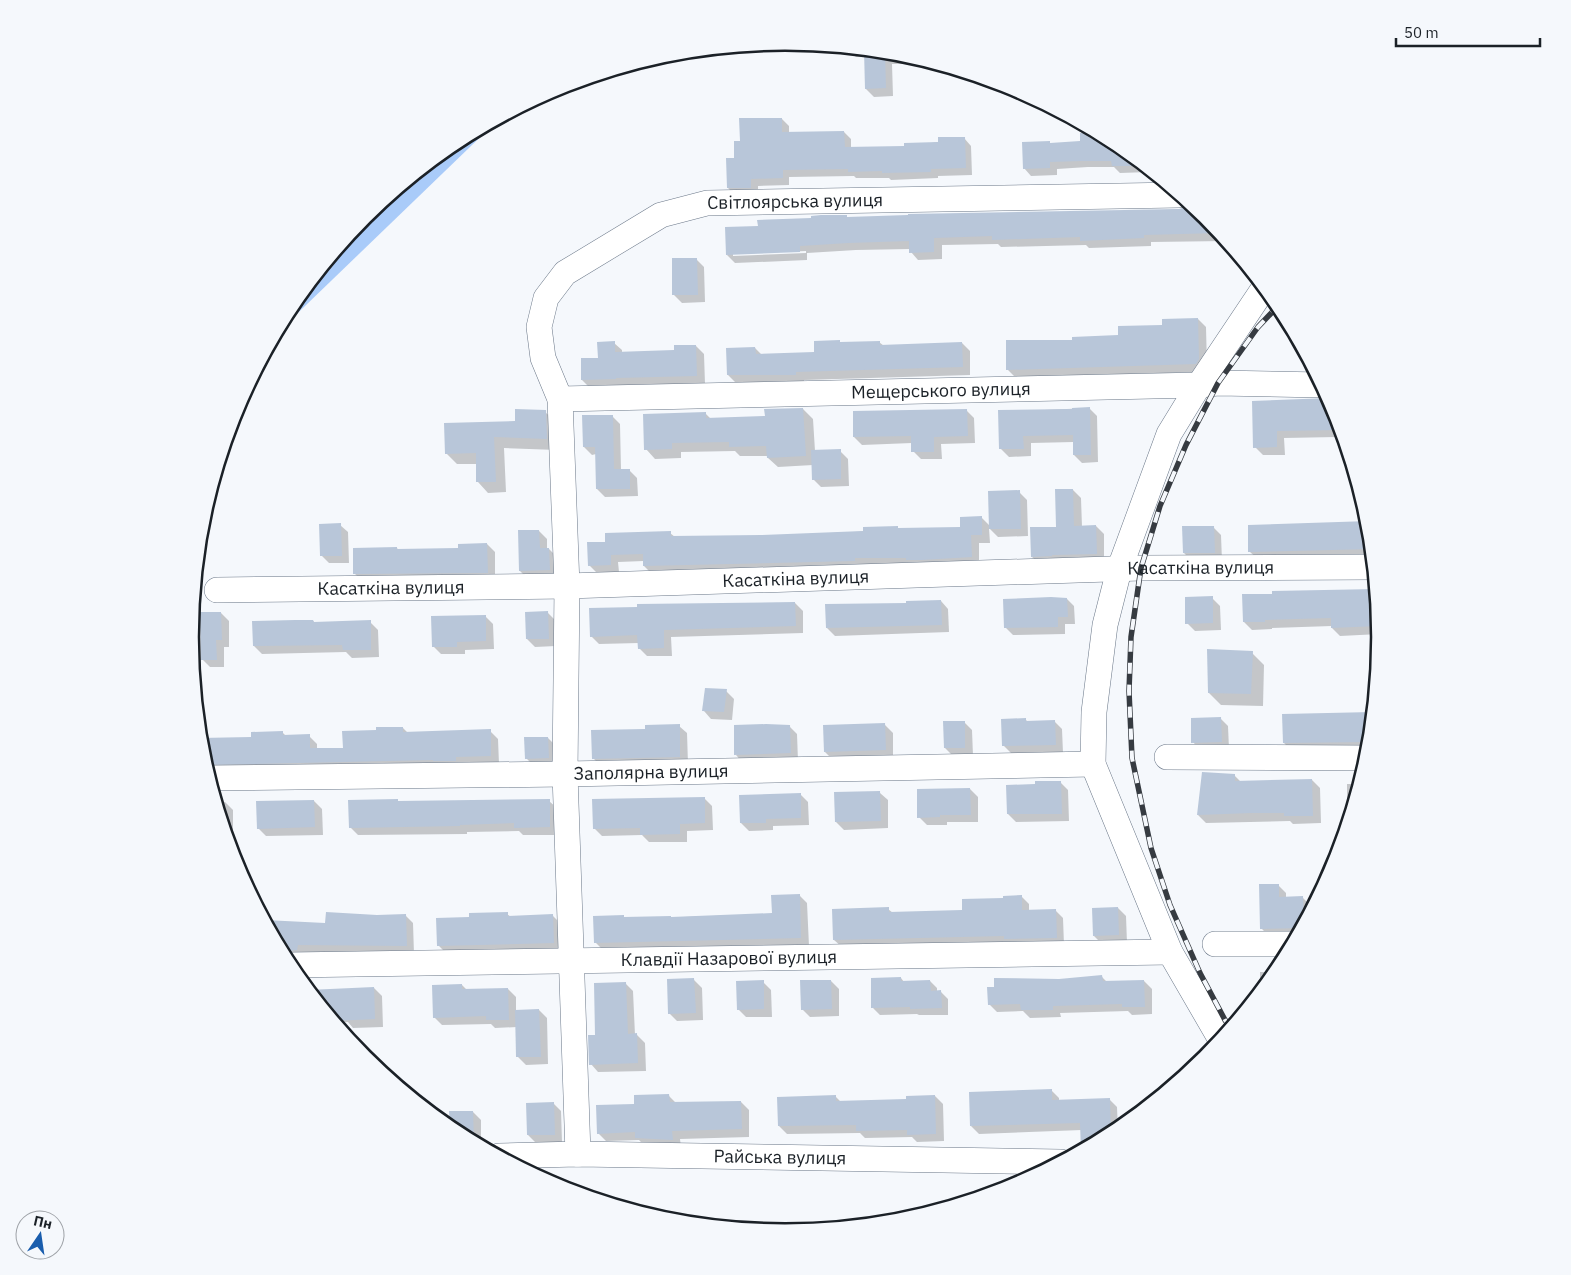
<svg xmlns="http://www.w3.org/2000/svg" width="1571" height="1275" font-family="'IBM Plex Sans',sans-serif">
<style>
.forest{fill:#a9cbf9}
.shadow{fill:#0003;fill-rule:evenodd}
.building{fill:#b8c6d9}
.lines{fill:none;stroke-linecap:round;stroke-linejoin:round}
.minor-casing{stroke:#6b7889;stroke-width:26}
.minor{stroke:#fff;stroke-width:25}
.rail-casing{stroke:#363b41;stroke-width:5.5}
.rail{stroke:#f5f8fc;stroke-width:4;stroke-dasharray:11;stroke-linecap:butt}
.labels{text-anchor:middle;stroke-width:5;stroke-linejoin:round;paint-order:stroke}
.street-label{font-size:18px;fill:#1b2127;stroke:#f5f8fc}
.rim{fill:none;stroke:#1b2127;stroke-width:2.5}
</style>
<rect width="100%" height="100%" fill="#f5f8fc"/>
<!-- forest -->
<polygon class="forest" points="499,119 277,333 291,307 365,217 455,143"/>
<!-- shadow -->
<g class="shadow">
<polygon points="848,49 902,54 933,64 892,64 893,96 874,97 866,89 865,56 856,57"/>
<polygon points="782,119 789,126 789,133 844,132 851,139 851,148 905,147 964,138 971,146 972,175 938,176 938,178 891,180 889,178 856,178 854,176 789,177 789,185 758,186 758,195 735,195 728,188 741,142"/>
<polygon points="1100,134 1116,143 1149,170 1149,172 1120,173 1114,167 1088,167 1057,169 1057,175 1031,176 1024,168 1051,145 1081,142"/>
<path d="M1197,209L1206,217L1226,241L1151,242V246L1089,248L1086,245L1001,247L998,244L942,245V259L918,260L911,252L910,249L856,250L807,253V260L735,263L727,255L759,227L848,218ZM806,251V253L733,256V254Z"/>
<polygon points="696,259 704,267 705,302 682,303 674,295"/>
<polygon points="1198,319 1206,327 1207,367 1204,372 1015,377 1007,369 1074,341 1119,337"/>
<polygon points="879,342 884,346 962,343 970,351 970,375 804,380 804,382 736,383 728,375 755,348 762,355 816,354"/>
<polygon points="614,343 622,350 622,353 676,351 696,346 704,354 705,384 590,388 582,380"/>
<polygon points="1254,402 1323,409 1335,409 1349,455 1346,455 1338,447 1337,437 1284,438 1285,455 1263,455 1255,447"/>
<polygon points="1089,408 1097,416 1098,462 1082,463 1074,455 1074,442 1031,443 1031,456 1009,457 1001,449 1000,412"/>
<polygon points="803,409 813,419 815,451 840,451 848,459 849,486 821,487 813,479 813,465 778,467 768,458 768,456 740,456 735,451 681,452 681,458 655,459 646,449 705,413 711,419 766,418"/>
<polygon points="966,410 974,418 975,443 941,444 942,459 921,459 913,451 912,443 862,445 854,437"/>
<polygon points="545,412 556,422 557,450 504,448 506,492 488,493 478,482 477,464 457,464 446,453 516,423"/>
<polygon points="612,416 620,424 621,470 629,470 637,478 638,496 605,497 597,489 596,454 592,455 584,447"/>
<polygon points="1073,490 1081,498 1082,527 1096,526 1104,534 1104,561 1040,564 1032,557 1057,528"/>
<polygon points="1019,492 1027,500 1028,536 998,537 989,528 990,543 979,543 979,564 652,574 644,566 644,561 618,562 619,572 597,573 589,565 606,543 670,533 675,537 761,536 899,530 961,528 981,517 990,526"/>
<polygon points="1369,523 1373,557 1258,559 1250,552 1249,526"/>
<polygon points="340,525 348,532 349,563 329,563 321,555"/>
<polygon points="1213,527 1221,535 1222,561 1192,561 1184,553"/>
<polygon points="539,531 547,539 547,549 549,549 557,557 557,578 528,579 520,571"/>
<polygon points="487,544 495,552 495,580 363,581 355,574 397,548 399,551 459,550"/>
<polygon points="1376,590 1380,634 1340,636 1332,628 1332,626 1272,628 1272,629 1252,630 1244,622"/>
<polygon points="1212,598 1220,606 1221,630 1195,631 1187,623"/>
<polygon points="1067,599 1074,606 1075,624 1065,624 1065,634 1013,635 1005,627"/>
<polygon points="941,601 948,609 949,632 835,636 827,628 907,604"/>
<polygon points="795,603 803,611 803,633 671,637 672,656 647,656 639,648 639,643 599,644 591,636"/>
<polygon points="221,613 229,621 229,647 224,647 224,667 210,667 202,659"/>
<polygon points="548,613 556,621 556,646 535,647 527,639"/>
<polygon points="485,616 493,624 494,649 465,650 465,654 441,654 433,646"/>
<polygon points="313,621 315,623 370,622 378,630 379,657 352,658 346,652 262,654 254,646"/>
<polygon points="1252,653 1264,665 1263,706 1221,705 1209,693"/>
<polygon points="726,691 734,699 732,720 711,719 704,711"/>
<polygon points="1371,711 1373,711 1369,750 1292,751 1284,743 1371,713"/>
<polygon points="1221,719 1228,726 1229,749 1200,750 1193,742"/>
<polygon points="1026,720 1028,722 1054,721 1062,729 1063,753 1011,753 1003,745"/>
<polygon points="964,722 972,730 973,756 953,756 945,748"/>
<polygon points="885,725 893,733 893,758 833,760 825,752"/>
<polygon points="679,726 687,733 688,764 601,766 593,758"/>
<polygon points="789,726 797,734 798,761 743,763 736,755"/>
<polygon points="403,728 408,733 490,731 498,739 499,764 208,773 202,753 200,732 204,736 204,739 252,738 282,732 286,736 309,736 317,744 317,749 344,749 377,731"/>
<polygon points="548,738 556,746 557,765 534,766 526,758"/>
<polygon points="1234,775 1241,782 1312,780 1320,788 1321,823 1293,824 1290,821 1206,823 1198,815"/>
<polygon points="1060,782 1068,790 1069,821 1016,822 1008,814"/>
<polygon points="1347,784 1360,784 1350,816 1347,813"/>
<polygon points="970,789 978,797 978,822 947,822 947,825 927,825 919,817"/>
<polygon points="880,793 888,800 888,828 844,830 836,822"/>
<polygon points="800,794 808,802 809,825 773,826 773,830 749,831 741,823"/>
<polygon points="704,798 712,806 713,830 687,831 687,842 649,842 642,835 602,836 594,828"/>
<polygon points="314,801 322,809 323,835 266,836 258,828"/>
<polygon points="549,801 557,808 558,835 523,835 519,831 467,832 467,834 358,835 350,827 400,803"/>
<polygon points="225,802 233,810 233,834 226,835 217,803"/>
<polygon points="1278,885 1286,893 1286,898 1302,897 1310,905 1310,912 1297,936 1269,936 1262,929"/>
<polygon points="799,895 807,903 809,946 603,950 595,942 625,919 773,914"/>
<polygon points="1021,896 1029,904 1029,911 1055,910 1063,918 1064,945 842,947 834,940 888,909 893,913 964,911 1004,899"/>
<polygon points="1118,908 1126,916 1127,943 1102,944 1094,936"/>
<polygon points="507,914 511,917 552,915 560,923 561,951 446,953 438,945 470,918"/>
<polygon points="405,915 413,923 414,954 286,958 266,921 327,924 377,916"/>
<polygon points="1260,972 1277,972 1260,993"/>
<polygon points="1102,977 1107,982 1144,981 1152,989 1152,1014 1132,1015 1128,1011 1060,1013 1061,1017 1030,1018 1023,1011 997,1012 989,1004 1059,980"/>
<polygon points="901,978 904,982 930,981 937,988 937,992 941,992 948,999 948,1015 919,1015 917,1014 880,1015 873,1008"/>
<polygon points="694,980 702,988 703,1020 677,1021 669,1013"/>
<polygon points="831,981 839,989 839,1016 810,1017 802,1009"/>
<polygon points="763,982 771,990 772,1017 746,1017 738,1009"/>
<polygon points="625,983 633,991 635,1035 637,1035 645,1043 646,1071 598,1072 591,1064 596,1036"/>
<polygon points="462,985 467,990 508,989 516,997 516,1011 539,1010 547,1018 548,1064 526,1065 518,1057 517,1027 495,1028 491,1024 442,1025 434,1017"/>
<polygon points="374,988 382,996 383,1027 353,1028 348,1022 335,1023 309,991"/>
<polygon points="1051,1090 1059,1098 1059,1101 1109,1099 1117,1107 1118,1131 1082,1150 1082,1130 979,1134 971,1126"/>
<polygon points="668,1095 677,1104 741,1102 749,1110 749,1137 680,1139 681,1147 644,1145 639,1140 606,1141 598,1133 635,1105"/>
<polygon points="935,1096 943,1104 944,1141 917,1142 912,1137 865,1138 860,1133 787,1134 779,1126 836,1097 841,1102 908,1101"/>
<polygon points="553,1103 561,1111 562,1142 536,1143 528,1135"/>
<polygon points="473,1112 481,1120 481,1146 451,1129 450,1113"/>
</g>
<!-- building -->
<g class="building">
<polygon points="864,50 885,52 886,88 865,89"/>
<polygon points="739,118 782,118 782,132 844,131 845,147 904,146 904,143 938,142 938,137 965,137 966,168 931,169 931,172 882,173 882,171 848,172 848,169 783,170 783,178 751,179 751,188 727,188 726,158 734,158 734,141 740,141"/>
<polygon points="1080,133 1098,133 1116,143 1144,166 1112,166 1111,161 1080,161 1050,162 1050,168 1023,169 1022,142 1050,141 1050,143 1080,141"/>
<polygon points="1186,207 1194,207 1206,217 1219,233 1144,235 1144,238 1080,241 1080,237 992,240 992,236 934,238 934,252 909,253 909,241 848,243 800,246 800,252 726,255 725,227 758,226 757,220 811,218 811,216 821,215 847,215 847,217 908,215 908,214 1179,209"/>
<polygon points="672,258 697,258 698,295 672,295"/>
<polygon points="1198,318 1199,359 1196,364 1006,370 1006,340 1072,340 1072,337 1118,335 1118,326 1162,325 1162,319"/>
<polygon points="840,340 840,342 880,341 880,345 962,342 963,367 796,372 796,375 727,375 726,348 755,347 756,354 814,352 814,341"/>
<polygon points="615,341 615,352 674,350 674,345 696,345 697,376 616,378 616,379 581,380 581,358 598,358 597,342"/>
<polygon points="1329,398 1335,410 1341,430 1277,431 1277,447 1253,448 1252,401"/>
<polygon points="1090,407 1091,455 1073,455 1073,435 1023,436 1024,449 999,449 998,410 1072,409 1072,408"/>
<polygon points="803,408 806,456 767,458 766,446 729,447 729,442 672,443 672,449 644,450 643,414 706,412 706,418 765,416 764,409"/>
<polygon points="515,409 546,410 547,439 494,437 496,482 476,482 476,453 445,454 444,423 515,421"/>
<polygon points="967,409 968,436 934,437 934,452 911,452 911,436 853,437 853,411"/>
<polygon points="582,415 613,415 614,469 630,469 630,489 596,489 595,447 583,447"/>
<polygon points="841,449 841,479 812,480 811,450"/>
<polygon points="1055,489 1073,489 1074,526 1096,525 1097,554 1052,555 1052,556 1031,557 1030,527 1056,527"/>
<polygon points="1020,490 1021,529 989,529 988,491"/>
<polygon points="982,516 982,535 971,535 972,557 921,560 906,560 906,558 855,558 855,561 643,566 643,554 611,555 611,565 588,566 587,542 605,542 605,533 671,531 671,536 761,535 863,531 863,527 898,526 898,528 960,527 960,517"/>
<polygon points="1369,521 1372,549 1248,552 1248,525"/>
<polygon points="341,523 342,556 320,556 319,524"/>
<polygon points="1182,526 1214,526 1215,553 1183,553"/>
<polygon points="518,530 539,530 540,548 549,548 550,570 519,571"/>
<polygon points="487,543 488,573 353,574 353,548 397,547 397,549 458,548 458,544"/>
<polygon points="1376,589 1379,626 1331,628 1331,618 1265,620 1265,622 1243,622 1242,594 1272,594 1272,591"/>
<polygon points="1213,596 1213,623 1185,624 1185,597"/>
<polygon points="1051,597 1067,598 1068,617 1058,617 1058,627 1004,628 1003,599"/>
<polygon points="941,600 942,625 826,628 825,604 906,603 906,601"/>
<polygon points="795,602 796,626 664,630 664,648 638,649 637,635 590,637 589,608 637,607 637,604"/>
<polygon points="548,611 549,639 526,639 525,612"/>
<polygon points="200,612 221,612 222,640 216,640 217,660 201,660"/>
<polygon points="486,615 486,641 457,642 457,647 432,647 431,616"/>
<polygon points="295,620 313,620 314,622 371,620 371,650 343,650 342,645 253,646 252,621"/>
<polygon points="1207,649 1253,651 1251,694 1208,693"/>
<polygon points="705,688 727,689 724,712 702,711"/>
<polygon points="1373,712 1370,742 1283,743 1282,714"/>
<polygon points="1221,717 1222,742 1191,743 1191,718"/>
<polygon points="1026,718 1026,721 1055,720 1056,745 1002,746 1001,719"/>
<polygon points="943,721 965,721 965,748 944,748"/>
<polygon points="885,723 886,750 824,752 823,725"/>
<polygon points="680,724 680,757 592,759 591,730 645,729 645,725"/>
<polygon points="766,724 790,725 791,753 734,755 734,725"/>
<polygon points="376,727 403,727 403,732 491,729 491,756 456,757 456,761 433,761 433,760 205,765 202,753 200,738 251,737 251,732 283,731 283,735 310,734 310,748 343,748 342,731 376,730"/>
<polygon points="524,737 548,737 549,758 525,759"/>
<polygon points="1202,772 1235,774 1235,781 1312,779 1313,816 1284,816 1284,813 1252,813 1197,815"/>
<polygon points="1035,781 1061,781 1062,814 1007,814 1006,785 1035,784"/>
<polygon points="970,788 971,815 940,815 940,817 917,818 917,789"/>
<polygon points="880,791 881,821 835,822 834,792"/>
<polygon points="801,793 801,818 766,819 766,823 740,823 739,795"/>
<polygon points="705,797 705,823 680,824 680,834 640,835 640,828 593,829 592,799"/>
<polygon points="398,799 398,801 550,799 550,827 514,828 514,823 460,825 460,826 349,828 348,800"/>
<polygon points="314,800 315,827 257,829 256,801"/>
<polygon points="1259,884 1279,884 1279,897 1303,896 1304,924 1301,928 1260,929"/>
<polygon points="800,894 801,938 594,943 593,916 624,915 624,917 671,916 671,917 772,913 771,895"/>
<polygon points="1022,895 1022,910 1056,909 1057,938 1004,939 1004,936 833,940 832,909 889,907 889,912 962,910 962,899 1003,898 1003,896"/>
<polygon points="1118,907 1119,935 1093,936 1092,908"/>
<polygon points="326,912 377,915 406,914 407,946 298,945 297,950 282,952 265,920 325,923"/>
<polygon points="508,912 508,916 553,914 554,943 437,946 436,918 469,917 469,913"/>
<polygon points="1102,975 1103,981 1144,980 1145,1007 1122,1007 1122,1004 1053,1006 1053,1010 1021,1010 1020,1004 988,1005 987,987 994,987 994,978 1059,979"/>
<polygon points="901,977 901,981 930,980 931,991 941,990 942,1008 910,1009 910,1007 871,1008 871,978"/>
<polygon points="694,978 696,1013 668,1014 667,979"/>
<polygon points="764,980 764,1009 737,1010 736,981"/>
<polygon points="800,980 831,980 832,1009 801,1010"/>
<polygon points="626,982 628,1034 637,1033 638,1063 589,1065 588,1035 595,1035 594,983"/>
<polygon points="462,984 462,989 508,988 509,1020 486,1020 486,1016 433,1018 432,985"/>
<polygon points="374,987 375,1019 334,1021 308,990"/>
<polygon points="539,1009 541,1057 516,1057 515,1010"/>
<polygon points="1052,1089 1052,1100 1110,1098 1111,1135 1081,1151 1080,1123 970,1126 969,1092"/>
<polygon points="669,1094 670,1102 741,1101 742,1129 672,1131 673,1140 635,1138 635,1132 597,1134 596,1105 634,1104 634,1095"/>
<polygon points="836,1095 836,1101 906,1099 906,1096 935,1095 936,1134 907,1135 907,1130 856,1131 856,1125 778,1126 777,1097"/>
<polygon points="554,1102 555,1135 527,1135 526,1103"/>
<polygon points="449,1111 473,1111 474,1142 450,1128"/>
</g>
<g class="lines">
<defs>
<g id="minor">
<path id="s1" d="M560,399L1199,385L1218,383L1322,385"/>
<path id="s2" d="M217,590L567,586L1141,568L1374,567"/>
<polyline points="1167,757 1368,758"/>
<path id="s3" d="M209,778L565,774L1093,764"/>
<polyline points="1215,944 1293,944"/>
<path id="s4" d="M289,965L1170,952"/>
<polyline points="1221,1040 1170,952 1093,764 1094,712 1105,625 1119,570 1169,434 1199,385 1264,288"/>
<path id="s5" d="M578,1154L565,774L567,586L560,399L543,358L539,327L546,298L565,273L661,215L707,203L1179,195"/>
<path id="s6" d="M499,1156L578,1154L1061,1162"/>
</g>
</defs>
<!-- minor casing -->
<use href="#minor" class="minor-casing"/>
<!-- minor -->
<use href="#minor" class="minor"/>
<defs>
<polyline id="rail" points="1231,1028 1225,1020 1200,973 1170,905 1151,848 1132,758 1129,691 1131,637 1141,568 1160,506 1186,445 1218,383 1258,327 1279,305"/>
</defs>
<!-- rail casing -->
<use href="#rail" class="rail-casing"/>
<!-- rail -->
<use href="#rail" class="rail"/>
</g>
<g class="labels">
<!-- street labels -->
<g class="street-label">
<text dy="6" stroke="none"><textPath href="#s5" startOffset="1140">Світлоярська вулиця</textPath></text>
<text dy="6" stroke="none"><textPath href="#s1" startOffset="381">Мещерського вулиця</textPath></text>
<text dy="6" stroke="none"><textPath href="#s2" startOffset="984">Касаткіна вулиця</textPath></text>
<text dy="6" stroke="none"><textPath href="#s2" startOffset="579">Касаткіна вулиця</textPath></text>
<text dy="6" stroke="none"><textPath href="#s2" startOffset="174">Касаткіна вулиця</textPath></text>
<text dy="6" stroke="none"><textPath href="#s3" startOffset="442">Заполярна вулиця</textPath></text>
<text dy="6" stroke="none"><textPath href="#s4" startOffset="440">Клавдії Назарової вулиця</textPath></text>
<text dy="6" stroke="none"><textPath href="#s6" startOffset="281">Райська вулиця</textPath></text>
</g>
</g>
<!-- crop -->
<path d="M0 0H1571V1275H0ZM199 637a586 586 0 1 1 1172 0a586 586 0 1 1-1172 0Z" fill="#f5f8fc" fill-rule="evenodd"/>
<path class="rim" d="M199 637a586 586 0 1 1 1172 0a586 586 0 1 1-1172 0Z"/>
<!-- north arrow -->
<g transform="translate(40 1235) rotate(13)"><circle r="24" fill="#f5f8fc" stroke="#9ea2a7"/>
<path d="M0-4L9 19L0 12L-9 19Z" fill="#195dad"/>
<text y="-8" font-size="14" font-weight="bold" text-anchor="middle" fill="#1b2127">Пн</text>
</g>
<!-- scale -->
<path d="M1396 38v8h144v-8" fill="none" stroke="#1b2127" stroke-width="2.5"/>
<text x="1404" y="38" font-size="15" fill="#1b2127" stroke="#f5f8fc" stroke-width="4" paint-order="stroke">50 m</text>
</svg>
